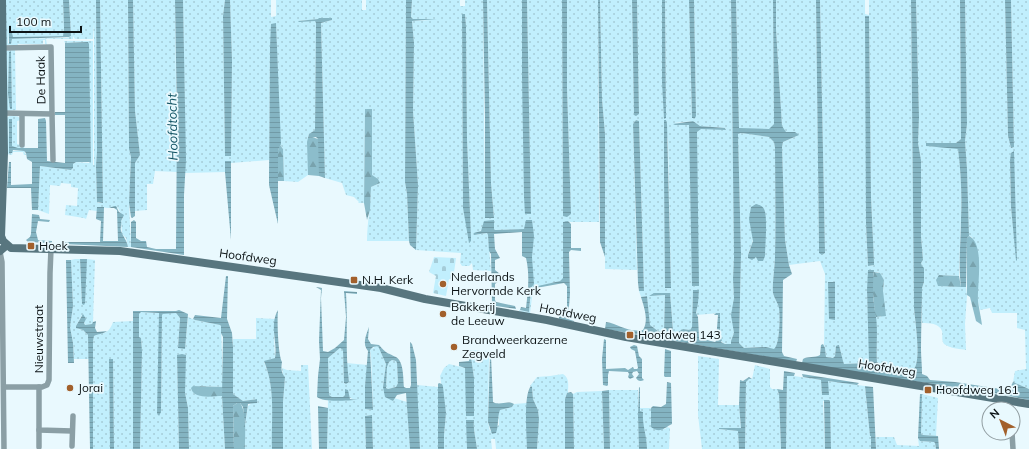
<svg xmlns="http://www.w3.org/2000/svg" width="1029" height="449" font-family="Mulish,sans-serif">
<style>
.green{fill:url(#green-dots);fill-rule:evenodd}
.forest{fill:url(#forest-firs)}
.cemetery{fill:url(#cemetery-stones)}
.water{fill:url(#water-rules);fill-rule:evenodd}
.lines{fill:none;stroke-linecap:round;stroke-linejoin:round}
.street{stroke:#8b9fa5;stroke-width:5.5}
.secondary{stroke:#58767f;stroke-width:8}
.poi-dot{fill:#a2602c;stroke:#e9f9fe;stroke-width:1.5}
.labels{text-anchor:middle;stroke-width:3.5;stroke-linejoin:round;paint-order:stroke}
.street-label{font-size:12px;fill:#0c1315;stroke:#e9f9fe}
.poi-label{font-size:12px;fill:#0c1315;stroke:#e9f9fe;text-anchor:start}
.water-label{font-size:13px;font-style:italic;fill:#125464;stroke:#e9f9fe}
</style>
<defs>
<pattern id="green-dots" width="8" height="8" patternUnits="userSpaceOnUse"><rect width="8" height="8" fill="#c1effd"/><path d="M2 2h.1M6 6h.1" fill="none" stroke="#a5ccd8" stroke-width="1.8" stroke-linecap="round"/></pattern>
<pattern id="forest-firs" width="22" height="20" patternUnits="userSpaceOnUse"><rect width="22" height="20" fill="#8cbdcb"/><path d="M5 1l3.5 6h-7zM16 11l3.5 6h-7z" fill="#78a2ad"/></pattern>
<pattern id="cemetery-stones" width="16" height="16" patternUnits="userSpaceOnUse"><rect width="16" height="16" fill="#c1effd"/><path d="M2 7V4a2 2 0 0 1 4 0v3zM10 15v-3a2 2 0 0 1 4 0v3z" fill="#a5ccd8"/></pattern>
<pattern id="water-rules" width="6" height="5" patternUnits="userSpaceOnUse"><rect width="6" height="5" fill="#84b4c2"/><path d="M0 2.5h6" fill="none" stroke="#719aa6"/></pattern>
</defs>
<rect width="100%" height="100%" fill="#e9f9fe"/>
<!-- green -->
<g class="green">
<polygon points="4,0 63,0 64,28 63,36 13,37 9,34 8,43 11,44 12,39 67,38 71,36 69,0 96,0 97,151 96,166 97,202 99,203 103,203 100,0 128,0 129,149 131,157 129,203 131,247 128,247 126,238 122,234 121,221 123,218 118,208 114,206 109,208 98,207 97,211 89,210 86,219 84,218 65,215 66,205 77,206 78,188 71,187 71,184 61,183 60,186 50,185 49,214 38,210 40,166 71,170 73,168 73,164 76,162 89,163 91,160 88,42 65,43 64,41 93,41 93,165 94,165 94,24 93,39 75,39 73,36 73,39 46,39 47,45 45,44 45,40 43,40 43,44 18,44 17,46 6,45"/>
<polygon points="133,0 175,0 177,172 155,171 153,184 147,184 147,210 135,211 135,163 140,155 135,111"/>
<path d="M183,0H225L223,16L225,156H231L232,60L230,0H271V17L276,16V0H362V10H366V0H406L405,182L407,194L409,241H367C367,222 371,205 371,187L378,184L372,176V109H365L364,203H358L359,202L354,197L346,195L342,183L325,178L321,23L332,20V18L298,21H315L316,23L315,130L309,134L308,138V175L298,182L284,181L283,149L280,145L276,23L270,47L269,160L231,163V161H225V172L185,173V134Z"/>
<path d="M412,0H460V6H465V0H483L485,218L494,217L491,183L487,0H522V78L531,214L527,0H562L563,216L571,214L567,88V0H598L599,222H570L568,221L564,278L560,281L533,288L530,314L519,311V310L529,312L532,286L526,227L524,229L494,230V220C486,225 482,230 475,235L487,233L488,235L491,271L473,270L472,263L469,266H462L460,263L461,253L416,250L418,185L413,111L414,43L412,21L431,20L413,19L411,17ZM462,14H465L466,26L467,139L471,241L463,208Z"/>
<path d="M600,0H632L634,115L639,114L637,0H662L664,118L666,114L665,0H689L692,118L696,115L694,0H731L734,257L733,279L734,298L732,315L734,333L731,341V344C725,344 722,344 720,338V313L696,315L699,290H693L692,327L690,330L683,329L676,333L673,331L670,293L651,296L665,295L664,332L658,331L650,325L647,296L641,297L639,291L644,290L639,121L636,120L633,124L637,270L605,269V134L602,99ZM664,120L668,142L671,287L665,288ZM693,121L700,126L725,128L726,129H700L697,132V173L693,286L689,125L674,123Z"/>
<polygon points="736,0 773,0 774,124 770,129 739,129"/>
<path d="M776,0H816L819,246L822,255L825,253L820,0H865V14L869,15V0H911L914,308C915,321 922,363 913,370L900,369L895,366C889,369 882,366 877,362L876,317H881L884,280L878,272H874V270L867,290L870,360L866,363L844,364L843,362L839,345L836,346L835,356L833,358L826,357L825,348L824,345L825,274L820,261L789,265L785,240L782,147L783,142L797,136L795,132L786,133L782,127L776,29ZM866,16H869L871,197L874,265L868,266L866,224Z"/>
<path d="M916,0H960L961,139L956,143H926L927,146L958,148C964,190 960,232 959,274V276L940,275V286L966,287L967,295L965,324L966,350C960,349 949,348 944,344C941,340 943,336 942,331C939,323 929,323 922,323V288L924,282L921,263L923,260L921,236V160L918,143L919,117Z"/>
<path d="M965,0H1005L1008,136L1011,148L1014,147L1011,0H1029V389L1013,382L1015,371L1026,369L1025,330L1017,328V313H992L990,308L980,310L978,301L972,237L969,236L967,169L965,141L967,124ZM1011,156L1017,261L1011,207L1010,161Z"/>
<path d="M15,49L16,110L7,111L6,51ZM11,51L12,109H10L8,94L9,52Z"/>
<path d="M9,116C15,116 19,115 21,120L17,121V144L25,146L24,148H18L12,147L10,118C8,128 8,141 12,151H24L26,155H24L23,152H13L12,155L7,154L6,119Z"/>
<path d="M741,133L769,137L774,142L775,148C775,184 776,220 775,256C775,266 772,285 773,293C774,298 778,303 779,307C780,315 780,344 774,350L766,347L744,348L739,343L741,254L738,134ZM765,210V243L748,258C748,250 753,245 753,237Z"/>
<polygon points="75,259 80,259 82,304 87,259 95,260 93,322 92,324 85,325 82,315 76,326 78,329 83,330 88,335 89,359 74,359 73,343 70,327 73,306 71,260"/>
<polygon points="141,312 159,313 161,415 162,313 176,313 180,318 178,348 185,348 188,317 195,320 220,325 221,326 223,387 194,386 200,396 222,396 225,449 189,449 188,408 177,355 179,449 140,449 142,351 141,338 139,337 139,314"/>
<path d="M256,318L275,319L274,336L275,358L264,362C276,389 272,419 272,449H245V425L248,406L257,399L243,401L233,394V339H256Z"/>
<path d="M133,321V449H114L113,359H109L110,449H93L92,346L94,336C103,331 108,336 113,322Z"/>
<polygon points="376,346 378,346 386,364 383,387 393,401 394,398 407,402 410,449 373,449 372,415 365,416 366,449 327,449 328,400 355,400 348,397 348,390 345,390 345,395 343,397 332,397 329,395 328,358 340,348 343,350 344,383 345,384 349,382 346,363 368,365 365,386 365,409 373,410 371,356 370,350"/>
<path d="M470,350L487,351L489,356L488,422L490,431L499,425L498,414L500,410L512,407L514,404L527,403V449H496L495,439H491L492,449H477C476,439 473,430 474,421L467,420V449H444V435L446,413L440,376L444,368L449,364L465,368L474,416V378Z"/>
<polygon points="698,356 719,359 718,405 739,405 741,428 719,429 738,431 739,449 702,449 698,415"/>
<polygon points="392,360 396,361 397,363 398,383 396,387 388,389 386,388 387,367 389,362"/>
<polygon points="301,365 308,365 312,449 283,449 283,402 285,377 283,375 282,368 287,370 301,371"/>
<polygon points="755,365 770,369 770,387 772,389 777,389 779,394 781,449 745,449 746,382 749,379 752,379"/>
<path d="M563,374C570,378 568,386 568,393H567L565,399V449H537L539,419L538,410L533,399L532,387L530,386L537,377L550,376Z"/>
<polygon points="787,376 794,376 821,380 822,395 828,381 865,386 870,436 871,436 871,449 831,449 830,401 823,401 825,449 786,449"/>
<polygon points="417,385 438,387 438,449 420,449 416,395"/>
<polygon points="609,390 638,390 639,449 610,449"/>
<polygon points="602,391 604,449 574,449 573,394 577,392"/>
<polygon points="922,394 938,398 936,436 923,435 921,434"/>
<path d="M640,408H651V427L665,429L667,427L670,428L669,449H647C647,437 641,426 643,414L640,411Z"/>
<polygon points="876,437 894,437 897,445 919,446 918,438 920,441 934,442 935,443 936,449 876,449"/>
</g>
<!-- forest -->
<g class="forest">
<polygon points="365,109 372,109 372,175 378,179 380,183 371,187 370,210 367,220 364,203"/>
<polygon points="312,137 318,139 319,142 319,176 308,175 307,142 308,138"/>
<polygon points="280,145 283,149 284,181 278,181 278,150"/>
<path d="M969,236C985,243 977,285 978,301C979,309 981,317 982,325L976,321L970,297L967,295V238Z"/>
<polygon points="874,272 880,273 884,280 883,291 886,316 876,317 875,315 872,283"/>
<polygon points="939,275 959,276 961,287 938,286 936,280"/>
<path d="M193,386L223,387L222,396C213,396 194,400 191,388Z"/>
<path d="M237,403H240C247,412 245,437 245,449H234L233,406Z"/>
</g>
<!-- cemetery -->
<polygon class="cemetery" points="434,257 456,258 453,280 449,279 446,296 433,293 436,276 429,272"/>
<!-- water -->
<g class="water">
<polygon points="63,0 69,0 71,36 69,37 12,39 11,44 9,44 9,33 12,33 13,37 63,36 64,28"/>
<polygon points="96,0 100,0 103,203 97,202 96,166 97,151"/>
<polygon points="128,0 133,0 135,111 140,155 135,163 135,216 132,218 131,217 129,203 131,157 129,149"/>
<polygon points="175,0 183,0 186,160 184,195 184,255 131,247 131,222 134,220 136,222 136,238 141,241 146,241 147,247 156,249 176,249 177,119"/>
<polygon points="225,0 230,0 232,60 231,156 225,156 223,16"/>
<polygon points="406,0 412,0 411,17 413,19 437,19 412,21 414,43 413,111 418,185 416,250 410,245 409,241 407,194 405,182"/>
<polygon points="483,0 487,0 491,183 494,218 485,218 485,118"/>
<polygon points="522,0 527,0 531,214 525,214 524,197 522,78"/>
<polygon points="562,0 567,0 567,88 571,214 567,217 563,216"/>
<polygon points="598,0 600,0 602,99 605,134 605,257 600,242 600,229"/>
<polygon points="632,0 637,0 639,114 636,116 634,115"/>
<polygon points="662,0 665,0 666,114 666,118 664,119 662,82"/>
<polygon points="689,0 694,0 696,116 695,118 692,118"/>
<path d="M731,0H736L739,128L769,129L774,124L773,0H776V29L782,126L786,132H795L799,135L783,142L782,147L785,240L789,265L792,274L783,280L782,352L784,356L797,359L796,362L663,339V335H660L659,338L605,329L606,322C619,324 628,333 643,330C649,320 644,307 641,297L647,296L650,325L658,331L664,332L665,295L649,296L654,293H670L673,331L676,333L683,329L690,330L692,327L693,290H699L698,303L696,313L698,317L699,338L715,342L716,341L718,315H714L716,313H720V338L722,340L721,342L725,344H731V341L734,333L731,315L734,298L733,279L734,257ZM741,133L769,137L774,142L775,148C775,184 776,220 775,256C775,266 772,285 773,293C774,298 778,303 779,308C780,316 780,344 774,349L766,347L744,348L739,343L741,254L738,134Z"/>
<polygon points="816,0 820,0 825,253 822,255 819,253 819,246"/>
<path d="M911,0H916L919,117L918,143L921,160V236L923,260L921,263L922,266L924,268V282L922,288C922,308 921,328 921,349C921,357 922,365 922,374L927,376L930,380L955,382L1007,390L1010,388L1013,382L1029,389V400L983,391L905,380L802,363L803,359C808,356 815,358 820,355L821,345L823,344L825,348L826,357L833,358L835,356L836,346L838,345H839L843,361L844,364L866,363L869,362L867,290L868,270H874C872,286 873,301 876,317C878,330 876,348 877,362L880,364L890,367L895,366L900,369L913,370C922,363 915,321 914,308Z"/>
<path d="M960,0H965L967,124L965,141L967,169L969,236L967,238L966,287H961C958,264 961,242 961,219C962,196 961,172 958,149L926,146V143H956L961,139Z"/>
<polygon points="1005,0 1011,0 1014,147 1011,148 1008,136"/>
<polygon points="462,14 465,14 466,26 467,139 471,237 471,241 469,243 463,208"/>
<polygon points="865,16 869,16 871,197 874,262 874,265 868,266 866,224"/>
<polygon points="319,18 332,18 332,20 321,23 325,178 319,176 318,139 316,137 308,138 309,134 315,130 316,23 315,21 299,22 298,21 318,19"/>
<polygon points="276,23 281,144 278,150 278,224 269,185 269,178 270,47 271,24"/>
<polygon points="65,43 88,42 89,44 91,162 76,162 73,164 73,168 71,170 40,166 38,210 32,210 31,188 7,188 9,162 11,162 11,185 32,184 32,162 27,159 26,153 24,151 13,150 12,153 9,153 9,119 12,119 12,146 18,148 38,148 38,119 45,118 46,121 47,161 65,163 65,115 55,115 55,112 65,112"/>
<polygon points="11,51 12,109 10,109 8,94 9,52"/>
<polygon points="636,120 639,121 644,291 639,291 638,283 633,124"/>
<polygon points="664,120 666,120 667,124 671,288 665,288 664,176"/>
<polygon points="693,121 700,126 725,128 726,130 701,129 697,132 699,286 692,286 689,125 675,125 673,124"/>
<polygon points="1014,151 1017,261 1016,260 1011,207 1010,160 1011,153"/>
<polygon points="225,161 231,161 231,240 225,172"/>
<path d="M756,204C759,205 762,205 764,209C768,216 765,247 765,256L763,261H758L756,257L752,260L748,258V255L753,241L749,219L751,207Z"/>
<path d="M114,206H116L119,212L124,215L121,221C122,225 120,227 121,231C123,237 127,240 128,247L63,244V242H100L101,221L96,219L97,207H104L103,241H118L117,210L114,208H109Z"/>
<polygon points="32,214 39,215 40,219 50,220 49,222 38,221 36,232 38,240 52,241 52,243 28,242 26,240 30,237 31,234"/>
<path d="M494,220V230H496L524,229L526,220H532L534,236L532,257L534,284L531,288L529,312L520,310L521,307L526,308C528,291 530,275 526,258L522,256V232L494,234L495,249L500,258L495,260V270L500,274V280L495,284V300L496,302L515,306L516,309L496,306L492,304L491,254L489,251L488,235L487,233L474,235V233L481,231L484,221Z"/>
<polygon points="568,221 571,224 571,248 581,248 581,251 571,250 569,252 570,294 568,319 574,321 574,322 559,319 559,315 565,315 567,311 567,286 564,283 536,288 538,286 560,281 563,278 563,222"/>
<polygon points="80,259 87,259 85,303 84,305 82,304"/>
<polygon points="66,260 71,260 73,306 70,327 73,343 74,363 68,363"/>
<polygon points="226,276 228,276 227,319 232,333 233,347 233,394 243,401 257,399 257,403 248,404 245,425 243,407 240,403 237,403 233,406 234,449 225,449 222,396 223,337 221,333 221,326 220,325 195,320 193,319 195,315 221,318"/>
<polygon points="828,282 835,282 835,320 829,319"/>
<path d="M316,287L322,288L321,298L323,351L328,352L335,348L344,340L346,317L344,291L357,292V294L346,293C348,323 345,352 349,382L346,384L344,383L343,350L340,348L328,358L329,395L332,397H343L345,395V389L348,390L350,399L358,400C348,400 324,403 317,397L318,376L320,359L319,341L321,290Z"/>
<polygon points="179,310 188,314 185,349 178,348 180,318 176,313 162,314 161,412 159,416 157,413 159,313 141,312 139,314 139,337 141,338 142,351 140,449 133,449 133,311 176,311"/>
<path d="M278,310C277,320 278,354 282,362C281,367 281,373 285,377L283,402V449H272C271,419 276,390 264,361L275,358C278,343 269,325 278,310Z"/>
<path d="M83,314L86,319L84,323L85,325L92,324L93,322L96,321L95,328L97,332L107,331C103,334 98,334 94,336L93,341V449H90L88,335L83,330L76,328V326Z"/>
<path d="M369,327L368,339L371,344L379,345C387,354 386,352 396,357C404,362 403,378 404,387L406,388H410L411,385L410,342L412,344L416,360L420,449H410L406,393L397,395L393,401L385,397L383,387L386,364L378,346L373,347L370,350L373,410L365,409V386L368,351C362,344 366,335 369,327ZM392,360L396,361L397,363L398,383L396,387L388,389L386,388L387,367L389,362Z"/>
<path d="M604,339L606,340V369L625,368L628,370L633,367L634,369H637L638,368L635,351L631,349L630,347L634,345L637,346L639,356L642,359V378L644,380C640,382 638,381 636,378L639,374L637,371L633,372L632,374L634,377L630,379L628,377L629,374L628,372L609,371L608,375V385L607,386L603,385L602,359Z"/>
<polygon points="665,349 671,351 671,377 665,377 664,376"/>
<polygon points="470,350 474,378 474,416 466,416 465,368 459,366 459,362 469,361"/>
<polygon points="182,354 186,355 185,393 188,408 189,449 179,449 177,355"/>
<path d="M490,355L491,356L493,402C500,406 507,400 514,404L512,407L500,410C497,417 499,425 496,433L492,434L488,422Z"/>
<polygon points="109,359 113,359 114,449 110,449"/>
<polygon points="784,371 795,373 794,376 787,376 786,449 781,449 779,394 777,389 783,390"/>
<polygon points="802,374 859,383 857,385 828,381 829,395 822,395 821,380 803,377"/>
<polygon points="749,377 752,379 749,379 746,382 745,449 739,449 738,431 719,429 719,428 741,428 739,405 740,380 743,381"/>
<path d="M667,382L671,383L672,424C664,428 660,434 651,427V408L653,406L661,407L666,404Z"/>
<polygon points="439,383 442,384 443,387 446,413 444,435 444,449 438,449 438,384"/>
<path d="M531,386L532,387L533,399L538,410L539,419L537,449H527C527,436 523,395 531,386Z"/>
<polygon points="865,386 873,387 876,449 871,449 871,436 870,436"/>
<path d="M639,387L640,388V411L643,412C642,425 647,436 647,449H639L638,415Z"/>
<polygon points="609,390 610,449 604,449 602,391"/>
<polygon points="571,392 573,394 574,449 565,449 565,399 567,393"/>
<polygon points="920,394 922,394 921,434 923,435 938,436 939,449 936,449 935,443 934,442 920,441 918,438"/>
<polygon points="824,400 829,400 830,401 831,449 825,449"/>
<polygon points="318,406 328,408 327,449 319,449"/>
<polygon points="372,415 373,449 366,449 365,416"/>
<path d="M466,420H474C473,430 476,439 477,449H467Z"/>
</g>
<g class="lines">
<!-- street -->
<g class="street">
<polyline points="3,48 51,47 52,114 3,113"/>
<polyline points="52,114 53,160"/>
<polyline points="22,145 22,114"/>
<polyline points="0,252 2,262 4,449"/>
<polyline points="4,387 42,387 47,385 49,380 50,273 51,249"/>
<polyline points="39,387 39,430 72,431"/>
<polyline points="1012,433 1013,449"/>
<polyline points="72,446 73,416"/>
<polyline points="39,447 39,430"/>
</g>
<!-- secondary -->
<g class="secondary">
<polyline points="2,0 4,153 1,236 3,241 11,248 120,251 381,288 425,299 547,320 626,337 1029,404"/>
<polyline points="0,251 7,245"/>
</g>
</g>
<!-- markers -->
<g class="poi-dot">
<rect x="27" y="242" width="8" height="8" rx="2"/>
<rect x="350" y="276" width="8" height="8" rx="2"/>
<circle cx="443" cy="284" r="4"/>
<circle cx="443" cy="314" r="4"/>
<rect x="626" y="331" width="8" height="8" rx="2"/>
<circle cx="454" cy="347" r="4"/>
<circle cx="70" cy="388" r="4"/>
<rect x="924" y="386" width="8" height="8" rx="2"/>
</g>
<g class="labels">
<!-- street labels -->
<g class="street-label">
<text transform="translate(41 80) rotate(-91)" y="4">De Haak</text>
<text transform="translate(248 257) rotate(8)" y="4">Hoofdweg</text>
<text transform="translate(568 313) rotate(11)" y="4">Hoofdweg</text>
<text transform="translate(39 339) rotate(-90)" y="4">Nieuwstraat</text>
<text transform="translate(887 368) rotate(9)" y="4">Hoofdweg</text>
</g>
<!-- poi labels -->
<g class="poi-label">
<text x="39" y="250">Hoek</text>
<text x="451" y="281">Nederlands<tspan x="451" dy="14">Hervormde Kerk</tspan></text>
<text x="362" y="284">N.H. Kerk</text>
<text x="451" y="311">Bakkerij<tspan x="451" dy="14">de Leeuw</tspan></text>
<text x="638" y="339">Hoofdweg 143</text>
<text x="462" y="344">Brandweerkazerne<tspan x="462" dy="14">Zegveld</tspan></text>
<text x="78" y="392">Jorai</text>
<text x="936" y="394">Hoofdweg 161</text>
</g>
<!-- water labels -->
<g class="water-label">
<text transform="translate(172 127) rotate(-91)" y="5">Hoofdtocht</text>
</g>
</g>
<!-- north arrow -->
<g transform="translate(1001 421) rotate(318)"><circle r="19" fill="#e9f9fe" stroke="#919da1"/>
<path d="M0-3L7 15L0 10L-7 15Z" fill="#a2602c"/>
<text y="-6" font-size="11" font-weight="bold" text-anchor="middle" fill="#0c1315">N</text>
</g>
<!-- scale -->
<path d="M10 26v6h71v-6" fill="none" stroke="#0c1315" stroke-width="2"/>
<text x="16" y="26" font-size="12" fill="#0c1315" stroke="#e9f9fe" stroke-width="3" paint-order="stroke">100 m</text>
</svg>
